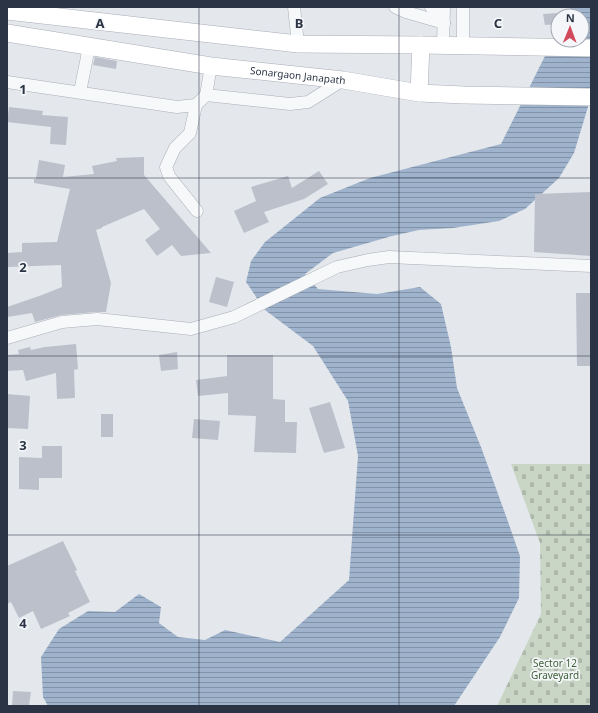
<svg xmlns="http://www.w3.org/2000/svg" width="598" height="713" font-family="'Noto Sans',sans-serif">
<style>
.cemetery{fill:url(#cemetery-stones)}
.water{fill:url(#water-rules)}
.building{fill:#bbc0ca}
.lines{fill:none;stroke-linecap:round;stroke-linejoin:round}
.minor-casing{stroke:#a9aeb7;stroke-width:13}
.secondary-casing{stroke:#a9aeb7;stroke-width:18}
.minor{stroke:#f7f8fa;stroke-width:12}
.secondary{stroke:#fff;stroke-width:17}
.grid{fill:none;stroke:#2b3445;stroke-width:1;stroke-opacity:0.55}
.labels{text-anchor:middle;stroke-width:3.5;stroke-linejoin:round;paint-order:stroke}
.street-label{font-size:10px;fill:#2b3445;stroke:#f4f6f9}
.park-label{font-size:10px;fill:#3f6138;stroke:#f4f6f9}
.grid-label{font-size:13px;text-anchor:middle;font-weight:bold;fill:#2b3445;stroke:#f4f6f9;stroke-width:3.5;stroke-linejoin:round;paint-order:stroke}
</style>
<defs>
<pattern id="cemetery-stones" width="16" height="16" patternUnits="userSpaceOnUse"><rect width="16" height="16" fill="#c9d6c5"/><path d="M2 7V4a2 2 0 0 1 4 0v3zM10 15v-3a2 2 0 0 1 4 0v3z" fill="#adb8ab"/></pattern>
<pattern id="water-rules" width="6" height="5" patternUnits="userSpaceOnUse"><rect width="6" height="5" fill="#9fb4cc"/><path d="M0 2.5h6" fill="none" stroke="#8293a7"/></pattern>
</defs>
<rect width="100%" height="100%" fill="#e4e7ec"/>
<!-- cemetery -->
<polygon class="cemetery" points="511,464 591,464 591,706 497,706 541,614 540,543"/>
<!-- water -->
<polygon class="water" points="571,7 591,7 591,97 574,153 559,178 525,209 499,221 453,228 419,230 392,236 333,253 305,274 318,289 377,294 420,287 441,304 451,347 457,388 481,447 506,516 520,556 519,598 500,637 454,706 48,706 43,697 41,657 59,629 88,611 115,612 139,594 161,607 159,623 178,637 205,640 225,630 280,642 349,580 358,456 348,401 313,346 265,310 246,282 251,261 265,242 320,198 370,178 501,144 558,30 558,40 582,40 582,16 566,16"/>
<!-- building -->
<g class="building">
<polygon points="558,13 558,24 545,25 543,14"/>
<polygon points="95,57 117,61 116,69 93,65"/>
<polygon points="9,107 43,111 42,115 68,117 66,145 50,144 51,127 7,122"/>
<polygon points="144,157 144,175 211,253 181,256 172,245 157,256 145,240 160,229 144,209 102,227 102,228 96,230 111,283 106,312 96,312 61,315 35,322 32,313 7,317 7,307 42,295 62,287 61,265 7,267 7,253 22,252 22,243 57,242 70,189 34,183 34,179 36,179 39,160 65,165 63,177 94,174 92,166 117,161 116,158"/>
<polygon points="319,171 328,184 304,199 264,212 269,222 244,233 234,211 256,201 251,187 288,176 292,188"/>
<polygon points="591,192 591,256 534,252 535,194"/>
<polygon points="216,277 234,282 227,307 209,302"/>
<polygon points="576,293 591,293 591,366 577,366"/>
<polygon points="76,344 78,369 74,370 75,398 57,399 56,373 26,381 23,370 7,371 7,355 19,354 18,350 30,347 31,350 45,347"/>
<polygon points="177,352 178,369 161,371 159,355"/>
<polygon points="227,355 273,355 273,399 285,400 285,422 297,422 296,453 254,452 256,416 228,415 228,393 198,396 196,380 227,376"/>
<polygon points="7,394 30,396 28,429 7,428"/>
<polygon points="330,402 345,448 324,453 309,408"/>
<rect x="101" y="414" width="12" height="23"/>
<polygon points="194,419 220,421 218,440 192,438"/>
<polygon points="42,446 62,446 62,478 39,478 39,490 19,489 19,457 42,458"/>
<polygon points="63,541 77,570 75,571 90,602 68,613 70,616 41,629 33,611 19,618 11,602 7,604 7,566"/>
<polygon points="13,691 31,692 29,706 12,706"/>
</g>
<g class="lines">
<defs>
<g id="minor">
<polyline points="294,7 298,44"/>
<polyline points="395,7 406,12 444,23"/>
<polyline points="431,7 444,23"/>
<polyline points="443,46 444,7"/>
<polyline points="463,46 463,7"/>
<polyline points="7,82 177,107 196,105 206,95 211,66"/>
<polyline points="80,92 89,47"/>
<polyline points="206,95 290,104 308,102 343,80"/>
<polyline points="196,105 190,133 175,148 166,167 169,176 197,211"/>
<polyline points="7,338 62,322 97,319 191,329 234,317 337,267 368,260 389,257 591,266"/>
</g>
<g id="secondary">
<polyline points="7,11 298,44 421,45 591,48"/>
<path id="s1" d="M7,33L211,66L343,80L419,93L464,95L591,97"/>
<polyline points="419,93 421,45"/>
</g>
</defs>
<!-- minor casing -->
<use href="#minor" class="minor-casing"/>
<!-- secondary casing -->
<use href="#secondary" class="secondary-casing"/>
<!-- minor -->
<use href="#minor" class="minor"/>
<!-- secondary -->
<use href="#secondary" class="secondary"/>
</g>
<!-- grid -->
<path class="grid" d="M199,7V706M399,7V706M7,178H591M7,356H591M7,535H591"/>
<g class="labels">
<!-- street labels -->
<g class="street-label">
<text dy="4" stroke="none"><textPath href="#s1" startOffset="294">Sonargaon Janapath</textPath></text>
</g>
<!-- park labels -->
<g class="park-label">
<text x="555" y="667">Sector 12<tspan x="555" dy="12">Graveyard</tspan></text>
</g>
</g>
<g class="grid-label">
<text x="100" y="28">A</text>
<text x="299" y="28">B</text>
<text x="498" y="28">C</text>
<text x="23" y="94">1</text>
<text x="23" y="272">2</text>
<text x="23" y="450">3</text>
<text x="23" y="628">4</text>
</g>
<!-- border -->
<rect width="598" height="713" fill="none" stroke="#2b3445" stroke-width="16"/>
<!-- north arrow -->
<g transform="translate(570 28) rotate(1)"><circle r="19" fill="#f4f6f9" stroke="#a4a8b1"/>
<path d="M0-3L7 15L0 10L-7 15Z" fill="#d1495b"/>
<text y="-6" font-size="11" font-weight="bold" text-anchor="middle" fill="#2b3445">N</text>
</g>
</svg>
